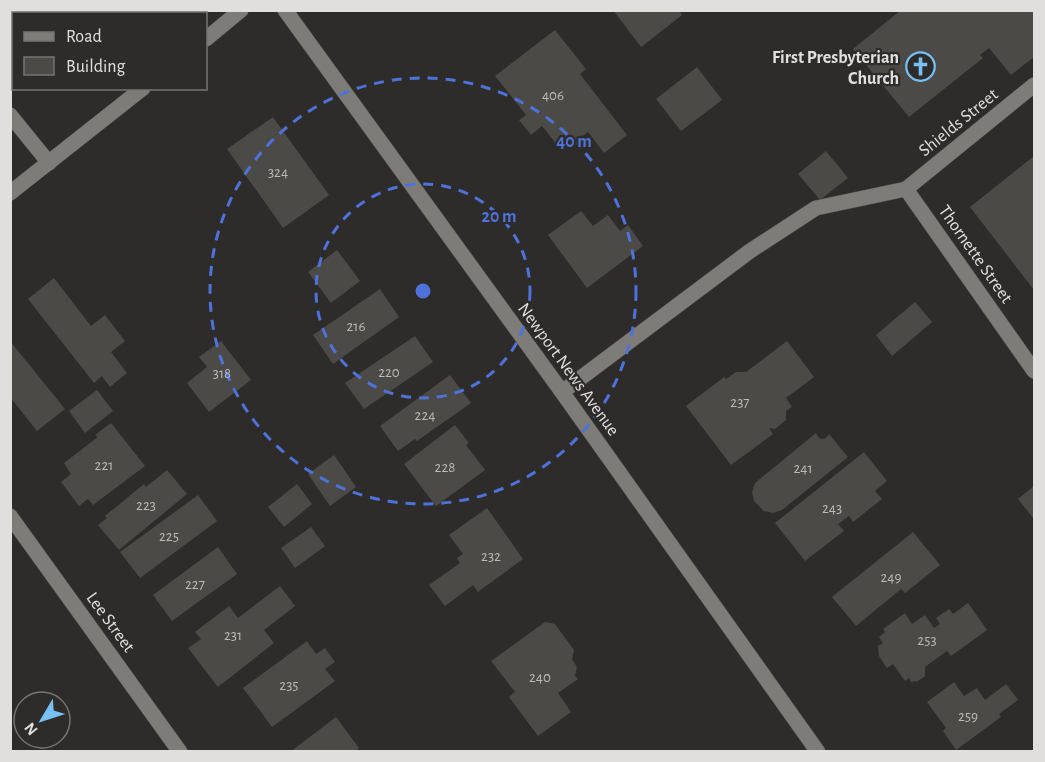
<svg xmlns="http://www.w3.org/2000/svg" width="1045" height="762" font-family="'Alegreya Sans',sans-serif">
<style>
.building{fill:#4b4a47}
.lines{fill:none;stroke-linecap:round;stroke-linejoin:round}
.minor-casing{stroke:#4b4a47;stroke-width:16}
.minor{stroke:#7e7c79;stroke-width:15}
.ring{fill:none;stroke:#4e72d9;stroke-width:3;stroke-dasharray:10 8}
.labels{text-anchor:middle;stroke-width:4.5;stroke-linejoin:round;paint-order:stroke}
.number-label{font-size:15px;fill:#bbbab8}
.poi-label{font-size:18px;font-weight:bold;fill:#e0dfdd;stroke:#2d2c2a;text-anchor:end}
.street-label{font-size:18px;fill:#e0dfdd;stroke:#2d2c2a}
.centre{fill:#4e72d9;stroke:#2d2c2a;stroke-width:3}
.ring-label{font-size:18px;text-anchor:middle;font-weight:bold;fill:#4e72d9;stroke:#2d2c2a;stroke-width:4.5;stroke-linejoin:round;paint-order:stroke}
</style>
<rect width="100%" height="100%" fill="#2d2c2a"/>
<!-- building -->
<g class="building">
<polygon points="613,10 679,10 682,15 641,47"/>
<polygon points="901,10 1034,10 1034,57 1011,75 989,48 980,55 983,58 909,117 853,49"/>
<polygon points="555,30 586,69 580,74 627,135 604,153 588,132 562,151 542,126 531,135 519,120 526,115 495,76"/>
<polygon points="697,67 722,100 681,131 656,99"/>
<polygon points="273,117 329,195 283,228 227,149"/>
<polygon points="826,151 848,178 820,200 798,174"/>
<polygon points="1034,156 1034,290 970,207"/>
<polygon points="581,211 593,226 608,215 620,231 628,225 643,246 587,288 548,235"/>
<polygon points="337,250 360,281 331,303 308,272"/>
<polygon points="54,278 91,326 105,315 125,341 111,352 127,373 110,387 102,376 94,383 28,299"/>
<polygon points="380,289 399,317 333,364 313,335"/>
<polygon points="915,302 932,322 892,356 876,335"/>
<polygon points="415,336 433,362 364,409 345,383"/>
<polygon points="10,341 65,409 37,431 10,397"/>
<polygon points="221,341 251,380 209,412 187,383 207,367 199,357"/>
<polygon points="787,341 814,377 786,398 792,407 786,411 786,420 775,429 769,428 773,434 731,465 686,406 724,377 726,379 736,372 746,372"/>
<polygon points="450,375 471,403 417,441 415,439 398,451 380,426"/>
<polygon points="97,390 113,411 85,433 69,411"/>
<polygon points="111,423 145,466 93,505 88,499 79,506 61,482 71,474 64,463 98,437 95,435"/>
<polygon points="455,425 469,443 466,445 485,470 436,506 404,464"/>
<polygon points="816,433 819,438 822,439 826,438 829,434 848,457 782,510 773,513 764,511 754,501 752,492 755,483"/>
<polygon points="864,452 887,481 875,491 882,499 853,522 849,516 838,524 844,531 805,561 775,523"/>
<polygon points="334,455 356,487 330,506 308,474"/>
<polygon points="167,470 187,494 119,550 98,525 107,518 105,516 144,484 146,487"/>
<polygon points="297,484 312,504 284,527 268,507"/>
<polygon points="1034,486 1034,519 1018,499"/>
<polygon points="198,495 217,521 140,578 120,552"/>
<polygon points="487,508 523,559 478,592 473,585 445,606 429,585 460,563 457,558 463,554 449,535"/>
<polygon points="311,527 325,546 295,568 281,548"/>
<polygon points="913,532 940,565 905,593 901,589 856,626 832,597"/>
<polygon points="218,547 237,574 172,621 153,595"/>
<polygon points="280,586 295,606 264,630 274,643 218,687 188,648 201,639 195,632 229,606 238,618"/>
<polygon points="968,603 987,630 951,656 947,651 925,667 925,676 918,681 911,682 909,678 905,681 893,664 887,668 879,656 878,646 883,643 879,637 885,632 883,629 905,613 912,624 925,615 934,628 940,624 936,618 949,609 953,614"/>
<polygon points="545,622 555,624 574,650 572,659 577,667 575,676 578,679 558,693 571,712 538,736 509,697 515,692 491,661"/>
<polygon points="307,641 316,654 325,648 335,662 325,669 335,681 272,727 243,688"/>
<polygon points="954,682 964,696 977,688 985,700 1006,684 1018,700 999,714 1001,717 956,750 943,731 946,728 927,702"/>
<polygon points="336,717 359,748 355,752 290,752"/>
</g>
<g class="lines">
<defs>
<g id="minor">
<polyline points="285,10 562,392 818,752"/>
<polyline points="206,39 241,10"/>
<polyline points="10,115 49,163"/>
<polyline points="906,189 1034,371"/>
<polyline points="10,193 143,88"/>
<polyline points="562,392 750,251 816,208 906,189 1034,85"/>
<polyline points="10,516 180,752"/>
</g>
</defs>
<!-- minor casing -->
<use href="#minor" class="minor-casing"/>
<!-- minor -->
<use href="#minor" class="minor"/>
</g>
<!-- distance rings -->
<g class="ring">
<circle cx="423" cy="291" r="107"/>
<circle cx="423" cy="291" r="213"/>
</g>
<!-- icons -->
<defs>
<symbol id="church-ring" viewBox="-11 -11 22 22"><circle r="9.5" fill="#2d2c2a" stroke="#76c0f7" stroke-width="1.5"/><path d="M-1.2-6h2.4v3.5h3.3v2.4h-3.3V6h-2.4V-.1h-3.3v-2.4h3.3Z" fill="#76c0f7"/></symbol>
</defs>
<g fill-rule="evenodd">
<use href="#church-ring" x="904" y="50" width="33" height="33"/>
</g>
<g class="labels">
<!-- number labels -->
<g class="number-label">
<text x="553" y="100">406</text>
<text x="278" y="177">324</text>
<text x="356" y="331">216</text>
<text x="389" y="377">220</text>
<text x="222" y="378">318</text>
<text x="740" y="407">237</text>
<text x="425" y="420">224</text>
<text x="104" y="470">221</text>
<text x="445" y="472">228</text>
<text x="803" y="473">241</text>
<text x="146" y="510">223</text>
<text x="832" y="513">243</text>
<text x="169" y="541">225</text>
<text x="491" y="561">232</text>
<text x="891" y="582">249</text>
<text x="195" y="589">227</text>
<text x="233" y="640">231</text>
<text x="927" y="645">253</text>
<text x="540" y="682">240</text>
<text x="289" y="690">235</text>
<text x="968" y="721">259</text>
</g>
<!-- poi labels -->
<g class="poi-label">
<text x="899" y="63">First Presbyterian<tspan x="899" dy="21">Church</tspan></text>
</g>
<!-- street labels -->
<g class="street-label">
<text transform="translate(958 122) rotate(-39)" y="6">Shields Street</text>
<text transform="translate(976 254) rotate(55)" y="6">Thornette Street</text>
<text transform="translate(569 369) rotate(54)" y="6">Newport News Avenue</text>
<text transform="translate(111 622) rotate(54)" y="6">Lee Street</text>
</g>
</g>
<circle cx="423" cy="291" r="9" class="centre"/>
<g class="ring-label">
<text x="574" y="147">40 m</text>
<text x="499" y="222">20 m</text>
</g>
<!-- border -->
<rect width="1045" height="762" fill="none" stroke="#e0dfdd" stroke-width="24"/>
<!-- legend -->
<rect x="12" y="12" width="195" height="78" fill="#2d2c2a" stroke="#757472" stroke-width="1.5"/>
<rect x="24" y="32" width="30" height="9" fill="#7e7c79" stroke="#757472" stroke-width="1.5"/>
<text x="66" y="42" font-size="18" fill="#e0dfdd">Road</text>
<rect x="24" y="57" width="30" height="18" fill="#4b4a47" stroke="#757472" stroke-width="1.5"/>
<text x="66" y="72" font-size="18" fill="#e0dfdd">Building</text>
<!-- north arrow -->
<g transform="translate(42 720) rotate(231)"><circle r="28" fill="#2d2c2a" stroke="#757472" stroke-width="1.5"/>
<path d="M0-4.5L10 22L0 15L-10 22Z" fill="#76c0f7"/>
<text y="-9" font-size="16" font-weight="bold" text-anchor="middle" fill="#e0dfdd">N</text>
</g>
</svg>
